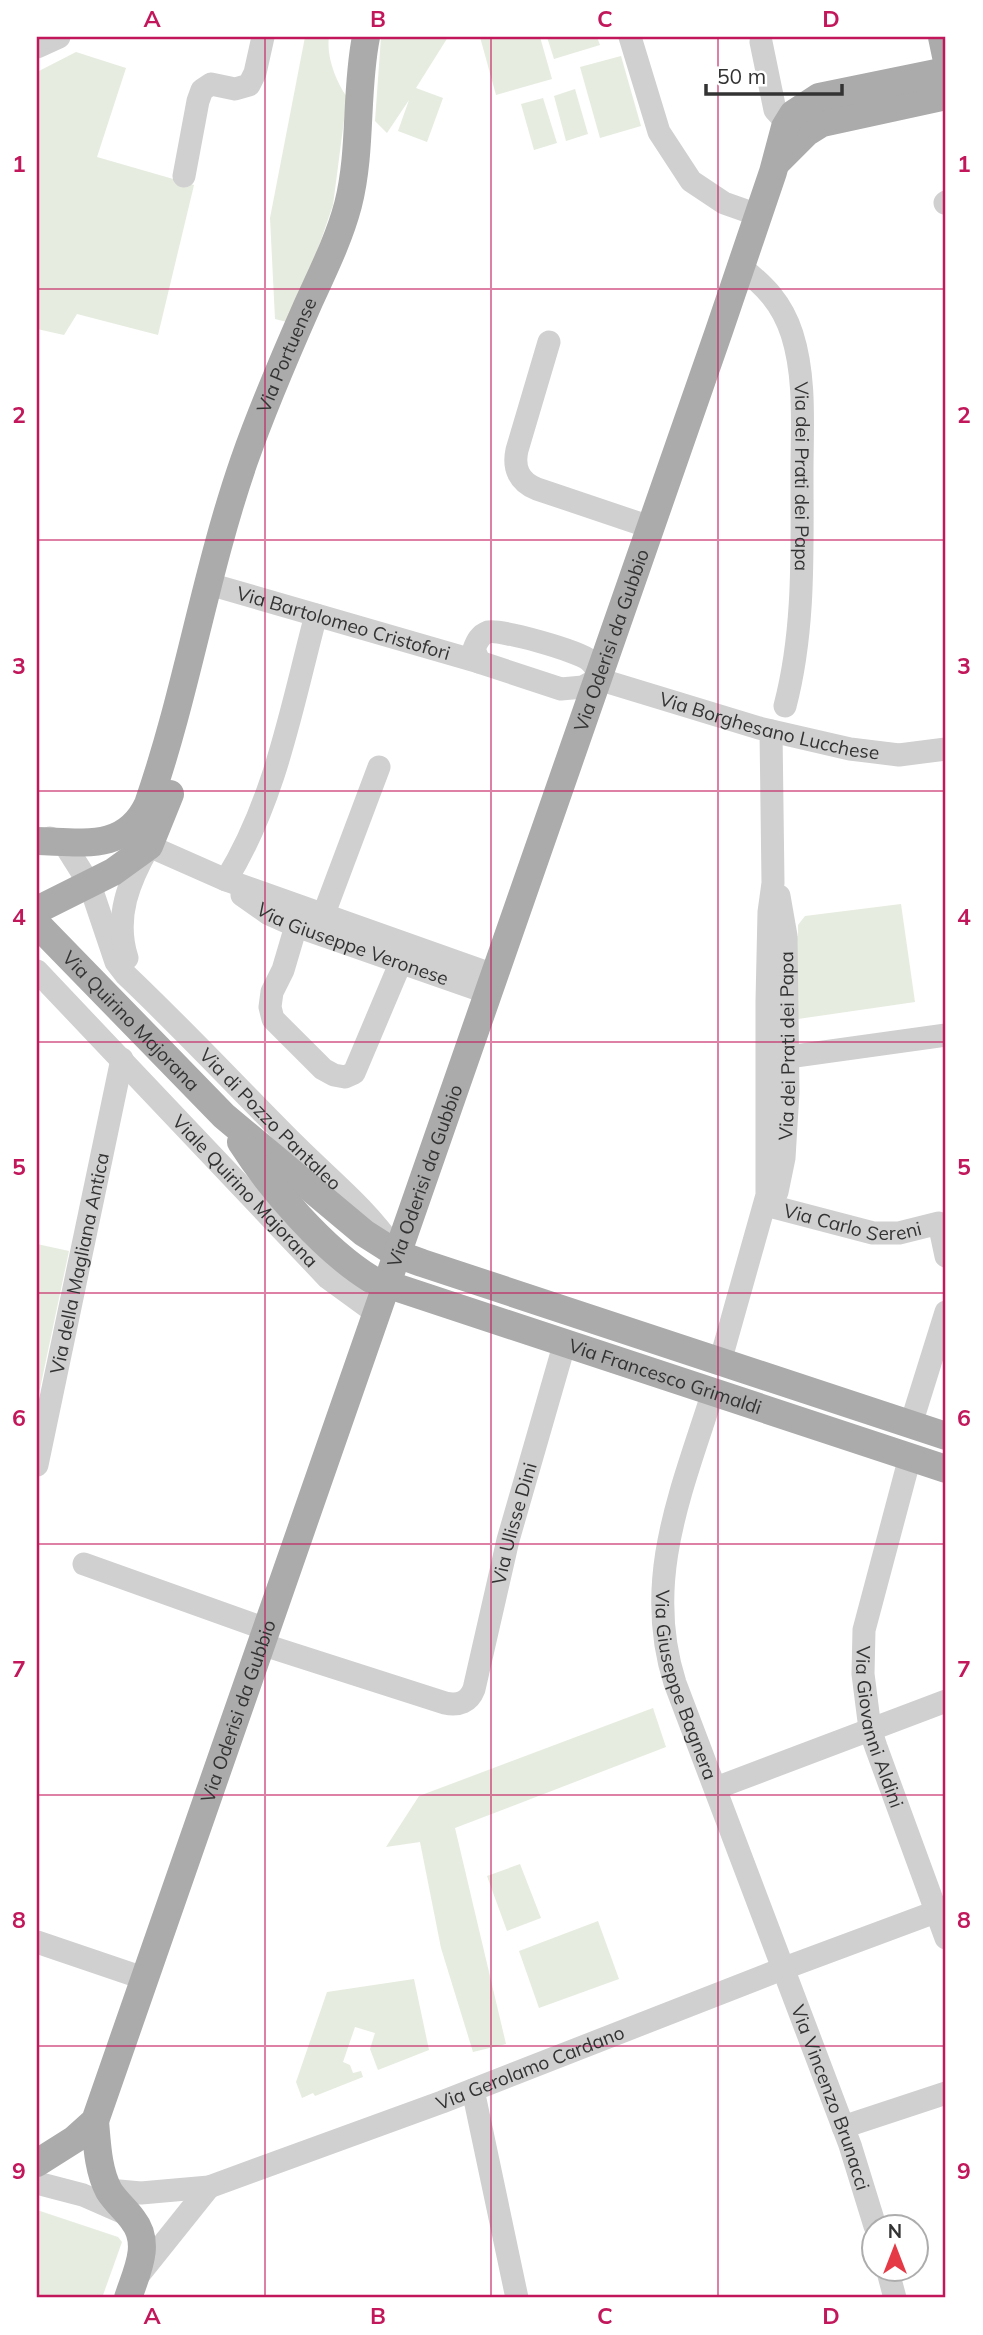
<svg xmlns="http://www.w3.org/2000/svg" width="983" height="2335" font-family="Mulish,sans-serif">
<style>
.green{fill:#e6ecdf}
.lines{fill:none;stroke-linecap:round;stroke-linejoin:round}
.minor{stroke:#d0d0d0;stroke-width:23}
.major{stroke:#ababab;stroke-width:28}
.grid{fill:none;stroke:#c2185b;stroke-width:2;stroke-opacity:0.55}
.labels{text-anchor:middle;stroke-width:7;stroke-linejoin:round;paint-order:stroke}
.street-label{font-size:19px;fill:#333;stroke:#fff}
.neatline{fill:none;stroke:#c2185b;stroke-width:2.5}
.grid-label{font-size:23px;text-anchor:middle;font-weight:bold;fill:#c2185b}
</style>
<rect width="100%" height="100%" fill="#fff"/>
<!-- green -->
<g class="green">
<path d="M305,37H329C326,56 336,82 347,97L333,205L306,284L287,322L275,319L270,218Z"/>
<polygon points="381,37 448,37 416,88 443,98 427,142 398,131 409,100 387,133 375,121"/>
<polygon points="480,37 540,37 552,79 496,95"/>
<polygon points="547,37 597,37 600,45 554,59"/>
<polygon points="76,52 126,68 97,157 194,185 158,335 77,314 64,335 37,329 37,72"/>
<polygon points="621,56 641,126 600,138 580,67"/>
<polygon points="575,89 588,134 566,141 554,96"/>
<polygon points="543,98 557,143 534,150 521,104"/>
<polygon points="901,904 915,1002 798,1019 795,937 798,936 798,925 805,916"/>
<polygon points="37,1244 69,1251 37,1403"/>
<polygon points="653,1708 666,1747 455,1828 506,2044 473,2052 441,1948 420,1842 386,1847 419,1796"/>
<polygon points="520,1864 541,1918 507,1931 487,1876"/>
<polygon points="598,1921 619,1979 539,2008 519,1951"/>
<polygon points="414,1979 429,2050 378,2070 370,2049 375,2033 355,2027 343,2062 350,2065 353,2073 361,2071 363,2077 315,2096 313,2093 302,2098 296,2082 327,1992"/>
<polygon points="37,2210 118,2237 122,2242 102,2298 37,2298"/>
</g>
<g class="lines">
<!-- minor -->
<g class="minor">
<polyline points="630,37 659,132 691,181 724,203 758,215"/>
<polyline points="761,42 775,110 787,123"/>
<polyline points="37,47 59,37"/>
<polyline points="184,176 198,101 202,90 211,84 235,89 249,85 255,73 263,37"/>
<polyline points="945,203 946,202"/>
<path id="s1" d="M741,267C765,286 782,303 792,334C806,378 802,427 802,472C802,550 805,630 785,706"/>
<path d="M549,342L517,450C513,468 519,482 537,489L650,527"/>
<path id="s2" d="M209,584L479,662L561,689L583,687L598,679"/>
<path d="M479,662L474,649C477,641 480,635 488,632C501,629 578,651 589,660C595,665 598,671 598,679"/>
<path id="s3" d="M598,679L759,728L850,749L899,755L946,749"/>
<path id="s4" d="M50,838L63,842L90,885L116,962L126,975C184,1030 239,1089 295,1145C331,1181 365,1207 394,1249"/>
<path d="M226,880C276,799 292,705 316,615"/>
<path id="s5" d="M242,895L269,914L296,926L488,993"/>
<polyline points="323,916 379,767"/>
<polyline points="296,926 283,970 272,992 270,1007 273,1019 323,1069 334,1075 345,1077 354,1073 400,964"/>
<path d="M127,958C114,917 129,881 149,846L226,880L494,975"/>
<path id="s6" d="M37,971L328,1278L376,1313"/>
<polyline points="788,1057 946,1035"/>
<path id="s7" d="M777,1192L784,1158L788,1092L786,936L779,896"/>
<path id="s8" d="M766,1205L873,1233H899L939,1223L946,1256"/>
<polyline points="720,1362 767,1195 767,1001 769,912 773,883 771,731"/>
<path id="s9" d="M713,1392C682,1490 642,1580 675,1683L850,2145L875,2226"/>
<polyline points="911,1424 946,1312"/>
<path id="s10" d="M910,1457L864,1630L863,1674L870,1729L876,1747L946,1938"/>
<path id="s11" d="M37,1465L122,1059"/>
<polyline points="84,1564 266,1629"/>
<path id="s12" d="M261,1644L445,1703C459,1706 469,1702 474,1689L508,1540L565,1342"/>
<polyline points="716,1788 946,1701"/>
<polyline points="37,1942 143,1978"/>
<polyline points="473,2090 517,2298"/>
<polyline points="843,2127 946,2093"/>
<polyline points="37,2183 83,2195 124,2213"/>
<path id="s13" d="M108,2190L141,2193L209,2187L442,2102L782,1969L946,1908"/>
<polyline points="887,2268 895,2298"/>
<polyline points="137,2277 209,2187"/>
</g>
<!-- major -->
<g class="major">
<polyline points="942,37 946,56"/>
<polyline points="778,161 806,133 822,123 946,96"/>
<path id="s14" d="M37,841C81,842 126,852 148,804C187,692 205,573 244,461C263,407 285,356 308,304C323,271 339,239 348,205C362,150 355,92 366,37"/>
<polyline points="37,910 113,872 149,846 170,794"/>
<path id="s15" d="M37,924L224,1116L364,1233L397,1254L422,1263L946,1436"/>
<path id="s16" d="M241,1142C271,1189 324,1250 371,1279L946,1469"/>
<path d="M95,2121C97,2144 98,2171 109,2191C116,2202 126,2210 133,2220C152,2244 136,2273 128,2298"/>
<path id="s17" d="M37,2163L75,2139L95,2121L719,331L773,172L785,127L793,114L819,97L946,71"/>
</g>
</g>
<!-- grid -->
<path class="grid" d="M265,37V2298M491,37V2298M718,37V2298M37,289H946M37,540H946M37,791H946M37,1042H946M37,1293H946M37,1544H946M37,1795H946M37,2046H946"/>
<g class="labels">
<!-- street labels -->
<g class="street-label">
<text dy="7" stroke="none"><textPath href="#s14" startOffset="597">Via Portuense</textPath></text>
<text dy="7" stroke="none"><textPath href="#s1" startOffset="229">Via dei Prati dei Papa</textPath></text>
<text dy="7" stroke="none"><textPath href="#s2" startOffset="140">Via Bartolomeo Cristofori</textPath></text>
<text dy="7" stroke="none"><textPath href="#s17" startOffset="1640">Via Oderisi da Gubbio</textPath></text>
<text dy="7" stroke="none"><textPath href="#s3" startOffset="178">Via Borghesano Lucchese</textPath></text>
<text dy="7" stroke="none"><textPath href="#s5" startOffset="122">Via Giuseppe Veronese</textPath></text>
<text dy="7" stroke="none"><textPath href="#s15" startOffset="135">Via Quirino Majorana</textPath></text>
<text dy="7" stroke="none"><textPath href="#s7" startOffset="147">Via dei Prati dei Papa</textPath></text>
<text dy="7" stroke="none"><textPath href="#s4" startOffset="366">Via di Pozzo Pantaleo</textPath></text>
<text dy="7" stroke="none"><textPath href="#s17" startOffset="1073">Via Oderisi da Gubbio</textPath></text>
<text dy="7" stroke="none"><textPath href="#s6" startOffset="303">Viale Quirino Majorana</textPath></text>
<text dy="7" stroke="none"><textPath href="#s8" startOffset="89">Via Carlo Sereni</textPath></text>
<text dy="7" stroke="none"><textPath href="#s11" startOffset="206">Via della Magliana Antica</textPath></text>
<text dy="7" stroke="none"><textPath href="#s16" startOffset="500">Via Francesco Grimaldi</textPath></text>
<text dy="7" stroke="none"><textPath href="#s12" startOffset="399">Via Ulisse Dini</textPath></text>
<text dy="7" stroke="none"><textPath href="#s9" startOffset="303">Via Giuseppe Bagnera</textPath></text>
<text dy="7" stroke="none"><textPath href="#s17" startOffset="506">Via Oderisi da Gubbio</textPath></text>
<text dy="7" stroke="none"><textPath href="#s10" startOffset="278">Via Giovanni Aldini</textPath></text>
<text dy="7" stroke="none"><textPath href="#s13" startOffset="444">Via Gerolamo Cardano</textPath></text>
<text dy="7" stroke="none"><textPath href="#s9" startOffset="742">Via Vincenzo Brunacci</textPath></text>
</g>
</g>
<!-- border -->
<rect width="983" height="2335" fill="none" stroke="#ffffff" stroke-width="77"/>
<!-- north arrow -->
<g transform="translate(895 2248)"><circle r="33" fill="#ffffff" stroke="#adadad" stroke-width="2"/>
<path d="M0-5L12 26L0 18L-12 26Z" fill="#e63946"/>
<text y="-10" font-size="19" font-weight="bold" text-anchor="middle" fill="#333333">N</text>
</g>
<!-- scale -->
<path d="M706 84v10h136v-10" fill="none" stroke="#333333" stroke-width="3.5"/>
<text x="717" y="84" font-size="21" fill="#333333" stroke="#ffffff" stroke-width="5" paint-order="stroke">50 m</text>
<rect x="38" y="38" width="906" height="2258" class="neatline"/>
<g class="grid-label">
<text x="152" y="27">A</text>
<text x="378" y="27">B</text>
<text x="605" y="27">C</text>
<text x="831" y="27">D</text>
<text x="19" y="172">1</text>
<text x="964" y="172">1</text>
<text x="19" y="423">2</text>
<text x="964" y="423">2</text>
<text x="19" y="674">3</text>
<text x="964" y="674">3</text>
<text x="19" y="925">4</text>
<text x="964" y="925">4</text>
<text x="19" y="1175">5</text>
<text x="964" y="1175">5</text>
<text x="19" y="1426">6</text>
<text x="964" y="1426">6</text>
<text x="19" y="1677">7</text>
<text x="964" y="1677">7</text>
<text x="19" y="1928">8</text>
<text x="964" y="1928">8</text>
<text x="19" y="2179">9</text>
<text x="964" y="2179">9</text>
<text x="152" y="2324">A</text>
<text x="378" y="2324">B</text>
<text x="605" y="2324">C</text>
<text x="831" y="2324">D</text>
</g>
</svg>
